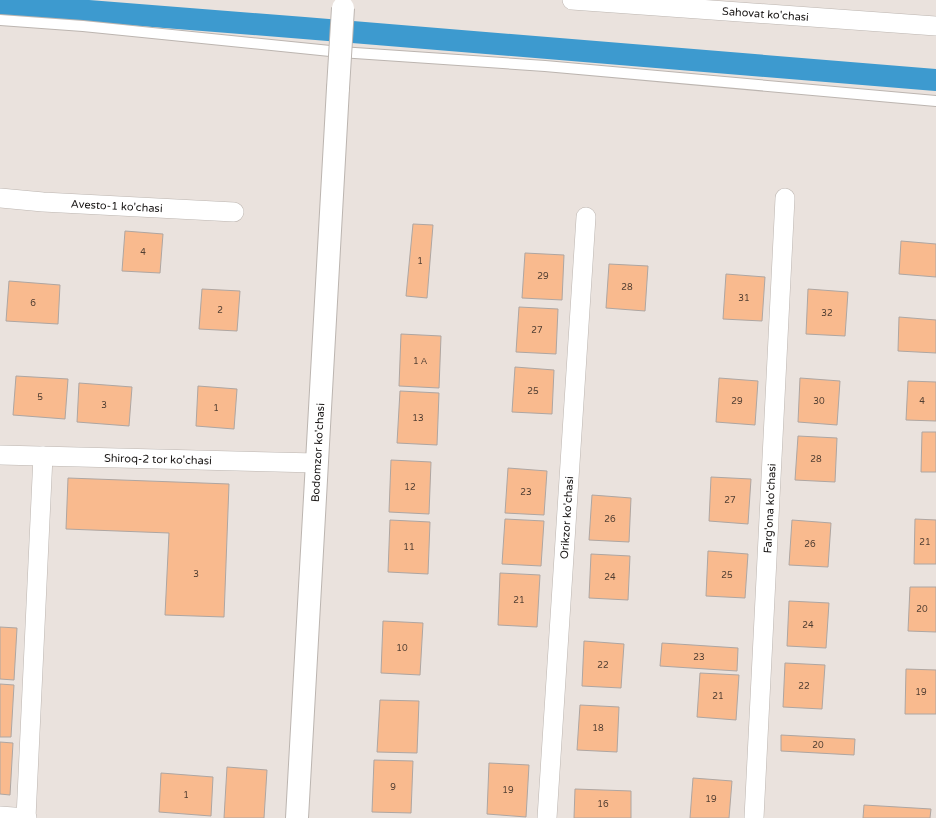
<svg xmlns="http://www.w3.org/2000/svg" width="936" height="818" font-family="'Varela Round',sans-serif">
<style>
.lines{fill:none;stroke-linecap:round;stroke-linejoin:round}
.canal{stroke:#3d9acf;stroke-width:22}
.building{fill:#f9ba8e;stroke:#aea6a2}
.service-casing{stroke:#bcb5b0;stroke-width:12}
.minor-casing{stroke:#bcb5b0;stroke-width:20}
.tertiary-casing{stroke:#bcb5b0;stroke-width:24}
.service{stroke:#fff;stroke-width:10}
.minor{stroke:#fff;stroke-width:19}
.tertiary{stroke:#fff;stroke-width:22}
.tertiary-bridge-casing{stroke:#bcb5b0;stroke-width:24;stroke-linecap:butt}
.tertiary-bridge{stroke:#fff;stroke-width:22}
.labels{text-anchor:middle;stroke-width:3;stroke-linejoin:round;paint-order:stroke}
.number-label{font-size:9px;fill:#503e32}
.street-label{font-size:11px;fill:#181514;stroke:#eae2dd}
</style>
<rect width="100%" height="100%" fill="#eae2dd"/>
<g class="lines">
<!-- canal -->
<polyline class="canal" points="0,4 304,28 936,80"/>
</g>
<!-- building -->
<g class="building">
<polygon points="413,224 433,225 427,298 406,296"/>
<polygon points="125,231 163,234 160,273 122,271"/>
<polygon points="901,241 936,244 936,277 899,274"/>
<polygon points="525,253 564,255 562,300 522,298"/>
<polygon points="609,264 648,266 645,311 606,308"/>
<polygon points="726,274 765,277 762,321 723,319"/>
<polygon points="9,281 60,285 58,324 6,321"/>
<polygon points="202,289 240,291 237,331 199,329"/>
<polygon points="808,289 848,292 845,336 806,334"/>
<polygon points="519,307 558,309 556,354 516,352"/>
<polygon points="899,317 936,320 936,353 898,351"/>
<polygon points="401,334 441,336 439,388 399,386"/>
<polygon points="515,367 554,370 552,414 512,412"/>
<polygon points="16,376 68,379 65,419 13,415"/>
<polygon points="719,378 758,381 755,425 716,422"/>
<polygon points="800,378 840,381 837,425 798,422"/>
<polygon points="908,381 936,382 936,421 906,420"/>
<polygon points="79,383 132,387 129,426 77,422"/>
<polygon points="198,386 237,389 234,429 196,426"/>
<polygon points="400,391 439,393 437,445 397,443"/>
<polygon points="922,432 936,432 936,472 921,472"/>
<polygon points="798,436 837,438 835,482 795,480"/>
<polygon points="391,460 431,462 429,514 389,512"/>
<polygon points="508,468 547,471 544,515 505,513"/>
<polygon points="711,477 751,479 748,524 709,521"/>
<polygon points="68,478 229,484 224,617 165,615 169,533 66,529"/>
<polygon points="592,495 631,498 629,542 589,540"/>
<polygon points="505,519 544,521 541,566 502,564"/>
<polygon points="915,519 936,520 936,564 914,564"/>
<polygon points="390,520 430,522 428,574 388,572"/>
<polygon points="792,520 831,523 828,567 789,565"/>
<polygon points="708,551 748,554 745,598 706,596"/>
<polygon points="591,554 630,556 628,600 589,598"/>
<polygon points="500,573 540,575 537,627 498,625"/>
<polygon points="910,587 936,587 936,632 908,631"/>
<polygon points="789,601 829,603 826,648 787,646"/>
<polygon points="383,621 423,623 420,675 381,673"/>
<polygon points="0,627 17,628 14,680 0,679"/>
<polygon points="584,641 624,644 621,688 582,686"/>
<polygon points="662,643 738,648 737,671 660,666"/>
<polygon points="785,663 825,665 822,709 783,707"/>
<polygon points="906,669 936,670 936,714 905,714"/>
<polygon points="700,673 739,675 736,720 697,717"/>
<polygon points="0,684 14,685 11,737 0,737"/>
<polygon points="380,700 419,701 417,753 377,752"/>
<polygon points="580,705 619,707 617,752 577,750"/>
<polygon points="781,735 855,739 854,755 781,751"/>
<polygon points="0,742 13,743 10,795 0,794"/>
<polygon points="374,760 413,761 411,813 372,812"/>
<polygon points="489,763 529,765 526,817 487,814"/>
<polygon points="227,767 267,770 264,818 224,818"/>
<polygon points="161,773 213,777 211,816 159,812"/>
<polygon points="693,778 732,781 729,818 690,818"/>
<polygon points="575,789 631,791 631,818 574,818"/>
<polygon points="864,805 931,809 930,818 863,818"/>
</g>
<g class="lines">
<defs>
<polyline id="service" points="0,20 83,26 340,52 545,66 936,101"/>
<g id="minor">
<path id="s1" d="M572,0L936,26"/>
<path id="s2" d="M0,198L43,202L234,212"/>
<path id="s3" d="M0,455L316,463"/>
<polyline points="0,816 27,818"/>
<polyline points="26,818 43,456"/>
<path id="s4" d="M547,818L586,217"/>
<path id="s5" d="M754,818L785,198"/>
</g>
<g id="tertiary">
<path id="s6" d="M297,818L338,88"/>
</g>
</defs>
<!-- service casing -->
<use href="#service" class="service-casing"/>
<!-- minor casing -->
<use href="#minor" class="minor-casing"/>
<!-- tertiary casing -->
<use href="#tertiary" class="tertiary-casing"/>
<!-- service -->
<use href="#service" class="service"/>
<!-- minor -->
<use href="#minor" class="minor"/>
<!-- tertiary -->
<use href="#tertiary" class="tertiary"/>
<defs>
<polyline id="tertiary-bridge" points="338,88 343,8"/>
</defs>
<!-- tertiary-bridge casing -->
<use href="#tertiary-bridge" class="tertiary-bridge-casing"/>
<!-- tertiary-bridge -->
<use href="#tertiary-bridge" class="tertiary-bridge"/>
</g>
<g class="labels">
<!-- number labels -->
<g class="number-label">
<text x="143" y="255">4</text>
<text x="420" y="264">1</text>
<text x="543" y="279">29</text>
<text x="627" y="290">28</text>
<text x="744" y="301">31</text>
<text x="33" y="306">6</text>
<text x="220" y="313">2</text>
<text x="827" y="316">32</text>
<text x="537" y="333">27</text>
<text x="420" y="364">1 А</text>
<text x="533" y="394">25</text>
<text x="40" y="400">5</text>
<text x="737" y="404">29</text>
<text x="819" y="404">30</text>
<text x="922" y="404">4</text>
<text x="104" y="408">3</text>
<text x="216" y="411">1</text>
<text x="418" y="421">13</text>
<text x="816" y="462">28</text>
<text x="410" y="490">12</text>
<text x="526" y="495">23</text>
<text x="730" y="503">27</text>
<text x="610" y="522">26</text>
<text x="925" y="545">21</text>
<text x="810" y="547">26</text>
<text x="409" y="550">11</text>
<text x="196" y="577">3</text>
<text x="727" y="578">25</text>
<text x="610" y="580">24</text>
<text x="519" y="603">21</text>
<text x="922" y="612">20</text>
<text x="808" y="628">24</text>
<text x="402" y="651">10</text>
<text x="699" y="660">23</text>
<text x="603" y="668">22</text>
<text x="804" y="689">22</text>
<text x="921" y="695">19</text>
<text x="718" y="699">21</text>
<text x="598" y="731">18</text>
<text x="818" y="748">20</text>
<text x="393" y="790">9</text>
<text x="508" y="793">19</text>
<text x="186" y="798">1</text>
<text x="711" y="802">19</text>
<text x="603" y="807">16</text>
</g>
<!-- street labels -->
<g class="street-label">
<text dy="4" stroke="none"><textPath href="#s1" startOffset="194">Sahovat ko'chasi</textPath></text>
<text dy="4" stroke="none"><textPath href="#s2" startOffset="117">Avesto-1 ko'chasi</textPath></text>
<text dy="4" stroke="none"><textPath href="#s6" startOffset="366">Bodomzor ko'chasi</textPath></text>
<text dy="4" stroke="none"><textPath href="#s3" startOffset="158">Shiroq-2 tor ko'chasi</textPath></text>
<text dy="4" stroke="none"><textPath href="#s5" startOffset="310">Farg'ona ko'chasi</textPath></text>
<text dy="4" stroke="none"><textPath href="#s4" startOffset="301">Orikzor ko'chasi</textPath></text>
</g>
</g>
</svg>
